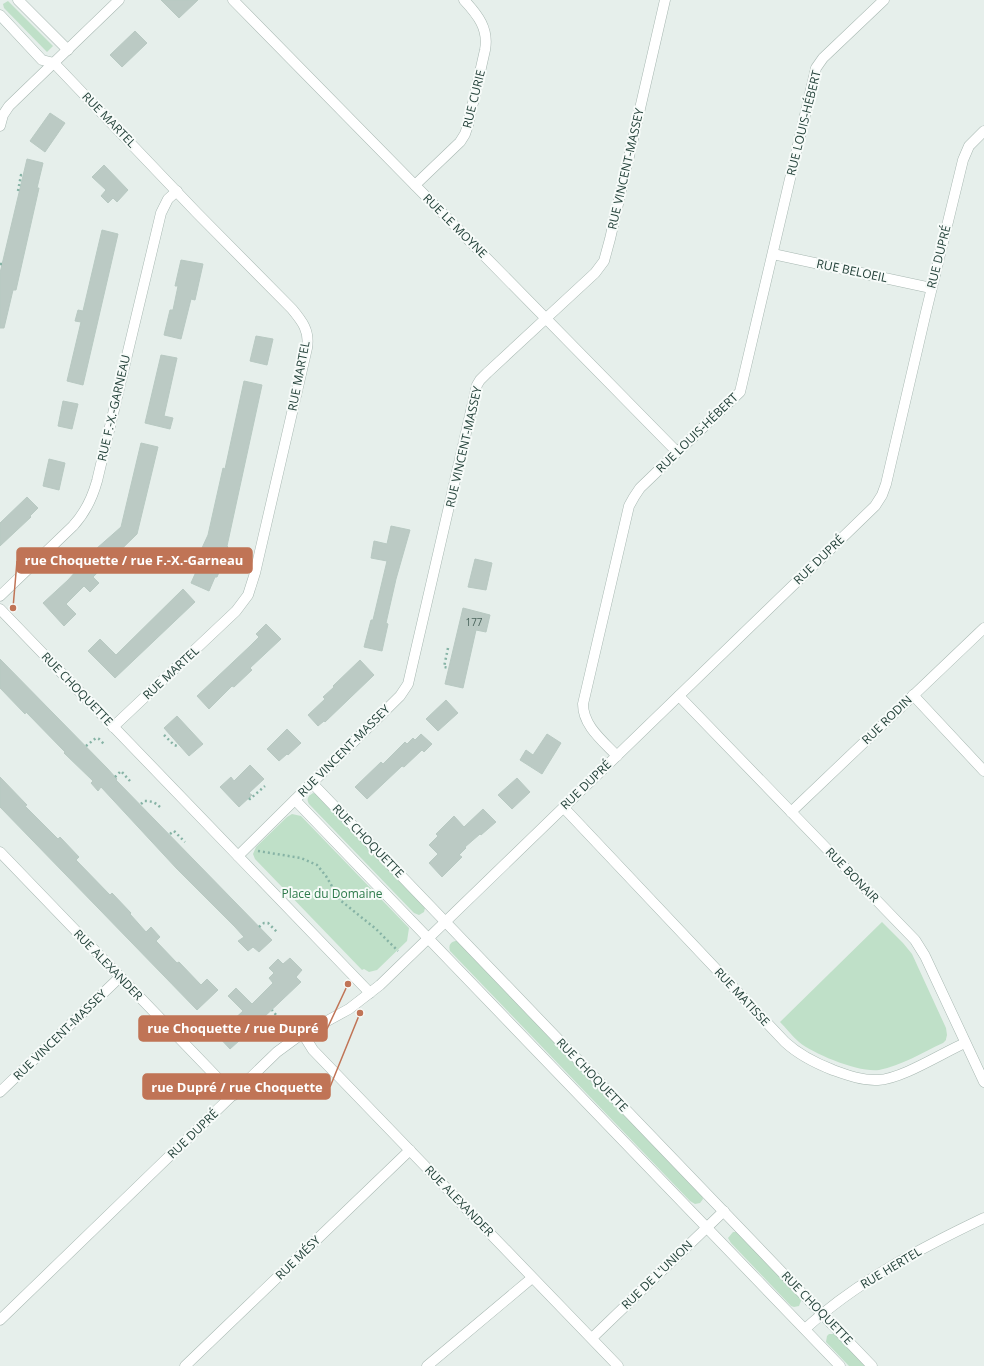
<svg xmlns="http://www.w3.org/2000/svg" width="984" height="1366" font-family="'Open Sans',sans-serif">
<style>
.green{fill:#bfe0c8}
.building{fill:#bbcac4;stroke:#b8c9c2}
.lines{fill:none;stroke-linecap:round;stroke-linejoin:round}
.minor-casing{stroke:#a8b8b2;stroke-width:11}
.path{stroke:#86b3a5;stroke-width:2.5;stroke-dasharray:2 3;stroke-linecap:butt}
.minor{stroke:#fff;stroke-width:10}
.labels{text-anchor:middle;stroke-width:4;stroke-linejoin:round;paint-order:stroke}
.number-label{font-size:10px;fill:#4a645c}
.street-label{font-size:12px;fill:#24423a;stroke:#f7fbf9}
.park-label{font-size:12px;fill:#2d7a4b;stroke:#f7fbf9}
.leader{fill:none;stroke:#c07456;stroke-width:1.5}
.callout-dot{fill:#c07456;stroke:#f7fbf9;stroke-width:1.5}
.callout{fill:#c07456;stroke:#c07456;stroke-width:1.5}
.callout-label{font-size:13px;text-anchor:middle;font-weight:bold;fill:#fff}
</style>
<rect width="100%" height="100%" fill="#e6efeb"/>
<!-- green -->
<g class="green">
<polygon points="8,1 53,46 47,52 4,8 3,4"/>
<path d="M313,793L316,794L424,905L425,908L424,912L419,915L414,913L309,804C306,799 308,796 313,793Z"/>
<polygon points="292,814 301,816 409,928 407,941 377,970 369,972 364,969 362,970 255,859 253,854 256,847 287,817"/>
<path d="M882,922L903,943L912,954L946,1028L947,1035L946,1039V1040L943,1043C923,1052 901,1066 879,1070C860,1073 813,1054 799,1042C792,1036 786,1028 780,1022Z"/>
<path d="M457,941L702,1196L703,1199L700,1203L695,1204L690,1201L450,951C448,945 451,941 457,941Z"/>
<polygon points="733,1232 738,1232 801,1299 801,1301 799,1306 794,1307 791,1306 731,1243 728,1238"/>
<polygon points="829,1334 834,1334 867,1366 849,1366 826,1342 827,1336"/>
</g>
<!-- building -->
<g class="building">
<polygon points="161,0 198,0 179,18"/>
<polygon points="135,31 147,43 122,67 110,55"/>
<polygon points="50,113 65,123 45,152 30,141"/>
<polygon points="27,159 43,163 37,188 39,188 16,290 13,290 4,328 0,328 0,273"/>
<polygon points="104,165 128,190 117,202 113,198 108,203 101,196 106,190 92,177"/>
<polygon points="102,230 118,234 83,385 67,381 81,322 75,321 78,310 83,311"/>
<polygon points="181,260 203,264 195,300 191,299 181,339 164,335 170,310 173,310 178,286 175,286"/>
<polygon points="256,336 273,339 267,365 250,361"/>
<polygon points="161,355 177,358 164,416 173,418 170,429 145,423"/>
<polygon points="244,381 262,385 227,546 228,547 221,562 223,563 217,577 215,577 209,591 191,583 200,563 196,561 208,535 223,468 225,469"/>
<polygon points="63,401 78,404 72,429 58,426"/>
<polygon points="141,443 158,447 137,534 93,577 99,583 90,592 84,586 66,604 76,614 64,626 43,603 68,580 96,549 121,527"/>
<polygon points="49,459 65,463 59,490 43,486"/>
<polygon points="27,497 38,508 30,516 31,517 0,546 0,523"/>
<polygon points="391,526 410,530 396,579 386,623 388,624 382,651 364,647 371,620 373,620 387,561 371,558 374,541 387,544"/>
<polygon points="475,559 492,563 486,590 468,587"/>
<polygon points="183,589 195,602 115,678 88,651 100,639 116,655"/>
<polygon points="463,608 490,615 486,632 476,630 463,688 445,684"/>
<polygon points="266,624 281,639 250,668 252,670 234,687 232,686 209,709 197,696 250,646 259,637 256,634"/>
<polygon points="0,659 107,768 117,779 116,780 272,940 259,952 253,947 248,951 238,941 244,937 235,927 177,869 101,787 98,791 91,783 93,781 64,753 65,752 26,712 25,714 0,688"/>
<polygon points="360,660 374,675 325,722 324,721 318,726 308,715 325,699 323,697 334,687 333,686"/>
<polygon points="446,700 458,713 438,731 426,719"/>
<polygon points="177,716 203,744 189,756 164,728"/>
<polygon points="287,729 301,743 288,755 287,754 279,761 267,749"/>
<polygon points="421,734 432,744 424,752 422,750 404,767 402,766 367,799 355,787 381,762 383,764 405,742 407,744 413,738 415,740"/>
<polygon points="547,734 561,743 542,774 520,760 526,750 533,755"/>
<polygon points="250,765 264,779 249,793 252,795 239,807 220,787 231,777 234,781"/>
<polygon points="0,777 27,805 25,806 58,839 60,837 79,857 76,860 110,895 112,893 131,913 130,914 146,932 151,927 160,937 156,941 177,963 179,962 201,985 207,979 218,990 197,1010 0,807"/>
<polygon points="517,778 530,792 512,809 498,795"/>
<polygon points="483,809 496,822 481,835 480,834 465,847 466,848 459,855 462,857 442,877 429,863 438,854 429,845 438,836 436,834 454,816 464,827"/>
<polygon points="290,958 302,970 296,977 301,982 262,1019 261,1017 239,1038 240,1040 230,1049 217,1035 243,1011 228,996 236,988 252,1004 273,983 269,978 274,973 269,968 278,959 283,964"/>
</g>
<g class="lines">
<defs>
<g id="minor">
<polyline points="18,0 68,50"/>
<polyline points="233,0 677,452"/>
<path d="M0,15L42,60L54,63L197,213L292,309C302,321 310,331 307,348L255,573L248,595L236,611L113,727"/>
<polyline points="0,126 3,115 9,106 119,0"/>
<path d="M415,185L460,142L465,134L468,125L485,50C489,29 478,15 464,0"/>
<polyline points="773,254 931,288"/>
<path d="M0,596L73,526C85,513 92,499 97,481L161,213L168,199L177,191"/>
<polyline points="0,609 370,993"/>
<polyline points="913,695 984,771"/>
<polyline points="679,696 915,940 925,956 984,1082"/>
<path d="M617,756C603,741 583,726 583,704L629,506L634,497L640,488L740,392L816,68L823,58L884,0"/>
<polyline points="312,783 872,1366"/>
<polyline points="295,800 840,1366"/>
<path d="M564,808L785,1042C799,1055 815,1063 833,1070C847,1075 863,1081 878,1080C902,1079 942,1053 965,1043"/>
<polyline points="791,812 984,628"/>
<polyline points="0,852 234,1095"/>
<polyline points="238,856 400,696 408,684 477,385 480,380 487,373 595,273 604,261 610,239 665,0"/>
<polyline points="303,1034 313,1050 618,1366"/>
<polyline points="0,1092 120,977"/>
<polyline points="0,1320 277,1052 296,1038 349,1009 380,985 875,506 882,495 886,484 926,312 963,160 969,146 984,131"/>
<path d="M805,1329C856,1282 921,1248 984,1218"/>
<polyline points="592,1338 724,1211"/>
<polyline points="185,1366 410,1150"/>
<polyline points="427,1366 532,1278"/>
</g>
</defs>
<!-- minor casing -->
<use href="#minor" class="minor-casing"/>
<!-- path -->
<g class="path">
<polyline points="18,191 21,175 23,176"/>
<polyline points="0,264 2,264"/>
<polyline points="448,648 444,667 449,668"/>
<polyline points="164,735 174,745 177,746 178,744"/>
<polyline points="86,746 96,738 99,739 105,745"/>
<polyline points="115,777 121,771 130,781"/>
<polyline points="249,798 250,799 265,786"/>
<path d="M141,804L144,801C151,801 155,802 160,807"/>
<polyline points="170,834 174,831 185,842"/>
<polyline points="258,851 301,858 317,865 326,876 340,900 376,929 398,951"/>
<polyline points="259,927 264,923 268,923 277,932"/>
<polyline points="266,1026 276,1015 272,1010"/>
<path d="M240,1037C245,1042 252,1038 256,1034"/>
</g>
<!-- minor -->
<use href="#minor" class="minor"/>
</g>
<g class="labels">
<!-- number labels -->
<g class="number-label">
<text x="474" y="626">177</text>
</g>
<!-- street labels -->
<g class="street-label">
<text transform="translate(474 99) rotate(-76)" y="4">RUE CURIE</text>
<text transform="translate(109 120) rotate(46)" y="4">RUE MARTEL</text>
<text transform="translate(804 123) rotate(-76)" y="4">RUE LOUIS-HÉBERT</text>
<text transform="translate(626 169) rotate(-77)" y="4">RUE VINCENT-MASSEY</text>
<text transform="translate(455 226) rotate(45)" y="4">RUE LE MOYNE</text>
<text transform="translate(939 257) rotate(-76)" y="4">RUE DUPRÉ</text>
<text transform="translate(852 271) rotate(12)" y="4">RUE BELOEIL</text>
<text transform="translate(299 376) rotate(-79)" y="4">RUE MARTEL</text>
<text transform="translate(114 408) rotate(-77)" y="4">RUE F.-X.-GARNEAU</text>
<text transform="translate(697 433) rotate(-44)" y="4">RUE LOUIS-HÉBERT</text>
<text transform="translate(464 447) rotate(-77)" y="4">RUE VINCENT-MASSEY</text>
<text transform="translate(819 560) rotate(-44)" y="4">RUE DUPRÉ</text>
<text transform="translate(171 673) rotate(-43)" y="4">RUE MARTEL</text>
<text transform="translate(77 689) rotate(46)" y="4">RUE CHOQUETTE</text>
<text transform="translate(887 720) rotate(-44)" y="4">RUE RODIN</text>
<text transform="translate(344 751) rotate(-45)" y="4">RUE VINCENT-MASSEY</text>
<text transform="translate(586 785) rotate(-44)" y="4">RUE DUPRÉ</text>
<text transform="translate(368 841) rotate(46)" y="4">RUE CHOQUETTE</text>
<text transform="translate(852 875) rotate(46)" y="4">RUE BONAIR</text>
<text transform="translate(108 965) rotate(46)" y="4">RUE ALEXANDER</text>
<text transform="translate(742 997) rotate(47)" y="4">RUE MATISSE</text>
<text transform="translate(60 1035) rotate(-44)" y="4">RUE VINCENT-MASSEY</text>
<text transform="translate(592 1075) rotate(46)" y="4">RUE CHOQUETTE</text>
<text transform="translate(193 1134) rotate(-44)" y="4">RUE DUPRÉ</text>
<text transform="translate(459 1201) rotate(46)" y="4">RUE ALEXANDER</text>
<text transform="translate(298 1258) rotate(-44)" y="4">RUE MÉSY</text>
<text transform="translate(891 1268) rotate(-31)" y="4">RUE HERTEL</text>
<text transform="translate(657 1275) rotate(-44)" y="4">RUE DE L'UNION</text>
<text transform="translate(817 1308) rotate(46)" y="4">RUE CHOQUETTE</text>
</g>
<!-- park labels -->
<g class="park-label">
<text x="332" y="898">Place du Domaine</text>
</g>
</g>
<!-- callouts -->
<path class="leader" d="M13 608L17 561M348 984L327 1029M360 1013L330 1087"/>
<g class="callout-dot">
<circle cx="13" cy="608" r="4"/>
<circle cx="348" cy="984" r="4"/>
<circle cx="360" cy="1013" r="4"/>
</g>
<g class="callout">
<rect x="17" y="548" width="235" height="25" rx="4"/>
<rect x="139" y="1016" width="188" height="25" rx="4"/>
<rect x="143" y="1074" width="187" height="25" rx="4"/>
</g>
<g class="callout-label">
<text x="134" y="565">rue Choquette / rue F.-X.-Garneau</text>
<text x="233" y="1033">rue Choquette / rue Dupré</text>
<text x="237" y="1092">rue Dupré / rue Choquette</text>
</g>
</svg>
